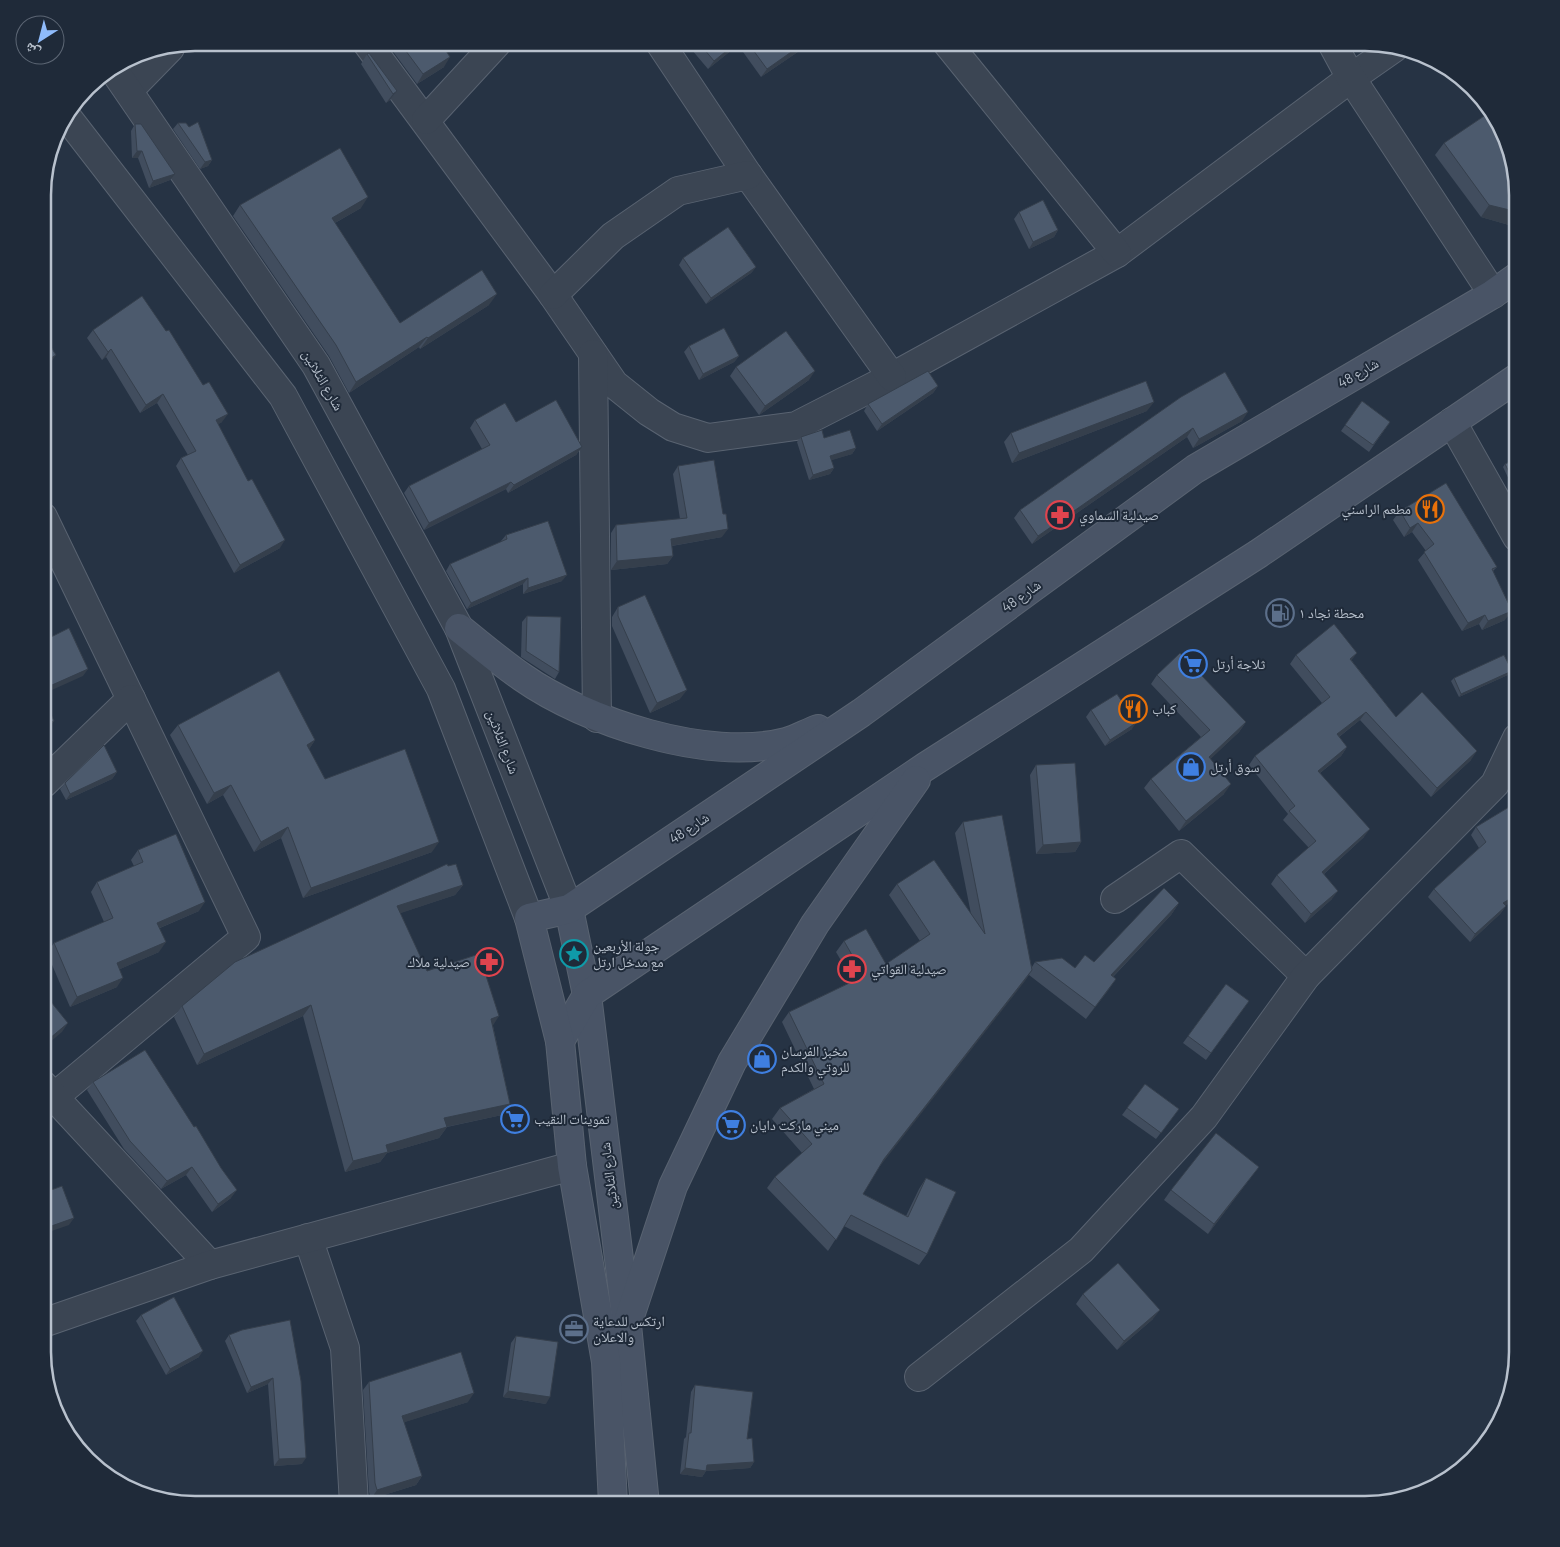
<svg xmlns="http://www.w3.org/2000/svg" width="1560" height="1547" font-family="Barlow,'Noto Naskh Arabic',sans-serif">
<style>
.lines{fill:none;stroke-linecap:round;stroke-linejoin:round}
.minor-casing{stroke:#596371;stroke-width:30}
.tertiary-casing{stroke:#596371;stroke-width:30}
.secondary-casing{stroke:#596371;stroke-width:30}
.minor{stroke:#3b4553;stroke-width:28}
.tertiary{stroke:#3b4553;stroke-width:28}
.secondary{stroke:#495466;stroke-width:28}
.wall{fill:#414d5e}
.shaded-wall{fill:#353f4c}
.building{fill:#4c5a6d;stroke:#353f4c}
.labels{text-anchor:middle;stroke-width:4;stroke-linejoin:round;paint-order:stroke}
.street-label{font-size:14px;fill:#b8c1cd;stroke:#1f2a39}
.poi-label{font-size:14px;fill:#b8c1cd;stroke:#1f2a39;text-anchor:start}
.rim{fill:none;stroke:#b8c1cd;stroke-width:2.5}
</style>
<rect width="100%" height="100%" fill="#263344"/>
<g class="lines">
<defs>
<g id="minor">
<polyline points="367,43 553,295 614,384 649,412 673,427 708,438 796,426 892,377 1117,253 1351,78 1394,48"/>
<polyline points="660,43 748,175 892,377"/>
<polyline points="947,43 1117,253"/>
<polyline points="1332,43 1351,78 1493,294"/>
<polyline points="129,90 170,48"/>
<polyline points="426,120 497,43"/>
<polyline points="553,295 613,236 678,191 748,175"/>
<polyline points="593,354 597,718"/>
<polyline points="1452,422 1517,537"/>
<polyline points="43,517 246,937 54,1097"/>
<polyline points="43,784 131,699"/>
<polyline points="1115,899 1181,854 1306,976"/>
<polyline points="43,1085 210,1265"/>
<polyline points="308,1238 345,1348 354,1504"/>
<polyline points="43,1323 210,1265 572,1166"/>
<polyline points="919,1377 1081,1250 1204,1117 1306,976 1495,784 1517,738"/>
</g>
<g id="tertiary">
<polyline points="113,69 316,365 459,628 569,909"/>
<polyline points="67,117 283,396 441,689 529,918"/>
</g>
<g id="secondary">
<path d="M459,628C479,644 500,662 522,677C586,722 708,762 786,742C797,739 807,733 818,729"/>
<polyline points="569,909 587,995 627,1325 645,1504"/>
<polyline points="560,1041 587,995 925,767 1258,554 1517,378"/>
<polyline points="627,1325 673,1186 732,1062 815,924 916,780"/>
<polyline points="613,1504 606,1362 572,1166 560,1041 529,918 569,909 861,713 1195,469 1493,294 1517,277"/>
</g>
</defs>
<!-- minor casing -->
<use href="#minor" class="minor-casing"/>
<!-- tertiary casing -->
<use href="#tertiary" class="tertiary-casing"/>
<!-- secondary casing -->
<use href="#secondary" class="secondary-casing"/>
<!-- minor -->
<use href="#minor" class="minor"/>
<!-- tertiary -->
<use href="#tertiary" class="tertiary"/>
<!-- secondary -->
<use href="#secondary" class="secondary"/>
</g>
<!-- wall -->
<g class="wall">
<polygon points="391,43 441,43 444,67 417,84 389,46"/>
<polygon points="686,43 811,43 761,77 738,45 708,69"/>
<polygon points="367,54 397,91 390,100 386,103 361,64"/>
<polygon points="178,123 189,127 212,160 208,166 200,169 173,129"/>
<polygon points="135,124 170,180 149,188 138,158 132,158 131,131"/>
<polygon points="1444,143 1518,195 1518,219 1509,225 1481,217 1435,155"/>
<polygon points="240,205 361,208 335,223 400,323 489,305 420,349 419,347 349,393 329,356 233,216"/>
<polygon points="1019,212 1058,230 1054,237 1029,249 1014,219"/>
<polygon points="683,258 756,267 751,273 706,304 679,265"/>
<polygon points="93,330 222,422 218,424 280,548 234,573 176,466 181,458 188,455 157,403 140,413 106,357 102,360 87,338"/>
<polygon points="689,346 739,356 734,362 699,380 684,352"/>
<polygon points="736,367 809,380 759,415 730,376"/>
<polygon points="938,386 933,393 877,431 864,411 868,404"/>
<polygon points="1181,397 1242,421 1193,448 1187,437 1032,544 1014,518 1020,510"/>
<polygon points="1362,401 1390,422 1369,452 1341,431"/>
<polygon points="1147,411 1012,463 1004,442 1011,433"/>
<polygon points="475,420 516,422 582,447 576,455 508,493 506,489 424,530 404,493 409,486 482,449 470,428"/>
<polygon points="801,437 824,438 856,448 852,454 831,460 834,468 830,474 809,480 797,442"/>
<polygon points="1505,464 1518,483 1512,486 1503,467"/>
<polygon points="678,466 722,537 672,546 673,556 667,564 611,570 611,533 616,525 680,519 673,474"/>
<polygon points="1400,511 1497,567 1493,571 1505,620 1482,630 1479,624 1462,631 1418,560 1426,551 1412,532 1404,537 1393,520"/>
<polygon points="506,535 562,581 523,594 523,584 467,609 446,571 450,564 501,542 501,541"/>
<polygon points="618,607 680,699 650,713 612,626 612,617"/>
<polygon points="527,616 559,672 555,679 521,657 522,622"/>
<polygon points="1296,655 1352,661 1396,717 1471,760 1431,797 1360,720 1339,737 1347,747 1341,756 1320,773 1364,837 1324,874 1332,899 1305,923 1271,884 1277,875 1309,848 1283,820 1288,814 1249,765 1255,756 1322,703 1290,664"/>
<polygon points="1512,671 1510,674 1459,697 1451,681 1454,678"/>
<polygon points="1157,675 1246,722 1239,732 1210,759 1224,794 1179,831 1144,788 1151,779 1201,737 1151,684"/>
<polygon points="1091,710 1132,729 1105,746 1086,717"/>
<polygon points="178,725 315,740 309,749 325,779 432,852 303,898 281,838 254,852 223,795 207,804 170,735"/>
<polygon points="1036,765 1081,842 1075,852 1036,854 1030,775"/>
<polygon points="117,772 112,779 66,800 60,789 65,783"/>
<polygon points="1514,804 1506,906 1500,914 1470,942 1428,897 1434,889 1479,848 1471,835 1476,827"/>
<polygon points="963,822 1032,967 1035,962 1075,968 1094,962 1179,903 1171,915 1113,977 1116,979 1086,1019 1029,975 881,1164 863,1194 906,1216 919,1189 926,1178 927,1254 919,1265 844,1226 828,1251 767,1188 775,1177 802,1153 772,1119 780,1108 814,1089 782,1022 789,1012 853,981 836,952 844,941 886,964 920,941 889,895 897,884 971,914 955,833"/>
<polygon points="138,850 199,911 160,928 159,952 120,969 117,987 70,1007 47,953 54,943 104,922 91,892 97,882 134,866 131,860"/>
<polygon points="448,866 463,885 455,895 400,913 427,971 493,1026 510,1104 502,1115 447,1127 439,1138 387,1153 380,1162 345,1172 303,1016 197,1065 174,1017 182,1006"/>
<polygon points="1226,984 1249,1001 1206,1060 1183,1043"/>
<polygon points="93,1082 194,1127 221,1168 231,1198 212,1212 186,1175 161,1189 124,1149 87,1090"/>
<polygon points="1145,1084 1179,1109 1156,1139 1122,1115"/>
<polygon points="1252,1176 1208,1234 1164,1200 1171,1190"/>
<polygon points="1083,1294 1153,1319 1117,1350 1076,1304"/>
<polygon points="141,1315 199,1357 166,1375 136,1321"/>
<polygon points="290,1320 302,1464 274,1466 268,1384 247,1393 225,1341 229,1335"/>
<polygon points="516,1336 546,1404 503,1397 511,1343"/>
<polygon points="369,1382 468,1402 404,1422 422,1476 416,1485 371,1499 369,1492 363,1390"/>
<polygon points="695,1385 747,1439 754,1462 750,1468 706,1471 702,1477 680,1474 684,1439 686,1437 691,1392"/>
</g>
<!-- shaded-wall -->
<g class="shaded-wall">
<polygon points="736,43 739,43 738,45 708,69 714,61"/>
<polygon points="804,43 811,43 761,77 767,69"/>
<polygon points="450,57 444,67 417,84 423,74"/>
<polygon points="397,91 390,100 386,103 393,94"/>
<polygon points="137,151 142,151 138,158 132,158"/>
<polygon points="212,160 208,166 200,169 205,162"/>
<polygon points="175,174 170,180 149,188 153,181"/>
<polygon points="368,197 361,208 324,229 332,218"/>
<polygon points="1489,205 1518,212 1518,219 1509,225 1481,217"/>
<polygon points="1058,230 1054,237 1029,249 1033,242"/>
<polygon points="756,267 751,273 706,304 711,298"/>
<polygon points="497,294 489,305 420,349 428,338"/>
<polygon points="427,337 419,347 349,393 356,382"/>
<polygon points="111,349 106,357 102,360 108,352"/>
<polygon points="56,355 49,365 43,369 43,363"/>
<polygon points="739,356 734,362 699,380 703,374"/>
<polygon points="815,371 809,380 759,415 765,406"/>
<polygon points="938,386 933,393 877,431 882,424"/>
<polygon points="163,394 157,403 140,413 146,405"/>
<polygon points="1154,402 1147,411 1012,463 1019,453"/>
<polygon points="1248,412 1242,421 1193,448 1199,439"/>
<polygon points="228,414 222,422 211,429 216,420"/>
<polygon points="1193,428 1187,437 1032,544 1038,536"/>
<polygon points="582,447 576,455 508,493 514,485"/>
<polygon points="856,448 852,454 826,462 830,456"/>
<polygon points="834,468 830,474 809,480 813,475"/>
<polygon points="1518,481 1518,483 1512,486 1514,482"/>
<polygon points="511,482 506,489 424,530 429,523"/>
<polygon points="1418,523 1412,532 1404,537 1410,528"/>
<polygon points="728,529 722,537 665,547 671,539"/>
<polygon points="285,540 280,548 234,573 240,565"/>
<polygon points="673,556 667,564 611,570 617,561"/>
<polygon points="567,575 562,581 523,594 528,588"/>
<polygon points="528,578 523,584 467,609 471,603"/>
<polygon points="1512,611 1505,620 1482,630 1488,621"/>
<polygon points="1485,615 1479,624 1462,631 1468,623"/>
<polygon points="1357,653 1351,661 1350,659"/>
<polygon points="88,669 83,676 43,694 43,689"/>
<polygon points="1512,671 1510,674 1459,697 1461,694"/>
<polygon points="687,690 680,699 650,713 657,703"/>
<polygon points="1366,712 1360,720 1331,743 1337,734"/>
<polygon points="54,721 49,728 43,731 43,726"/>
<polygon points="1246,722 1239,732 1202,767 1209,757"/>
<polygon points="1136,723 1132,729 1105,746 1110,740"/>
<polygon points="315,740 308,751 307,745"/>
<polygon points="1347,747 1341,756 1312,779 1318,771"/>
<polygon points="1477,751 1471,760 1431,797 1437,788"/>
<polygon points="117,772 112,779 66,800 70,794"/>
<polygon points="1231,784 1224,794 1179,831 1186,821"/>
<polygon points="231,785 223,795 207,804 214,793"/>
<polygon points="288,827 281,838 254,852 261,842"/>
<polygon points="1370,829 1364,837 1316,881 1322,872"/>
<polygon points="439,842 432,852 303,898 311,888"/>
<polygon points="1081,842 1075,852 1036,854 1043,845"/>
<polygon points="463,885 455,895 389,917 397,906"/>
<polygon points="51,888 45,896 43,897 43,891"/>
<polygon points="1338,891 1332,899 1305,923 1311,914"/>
<polygon points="1518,894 1518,898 1497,911 1503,903"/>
<polygon points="205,902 199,911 150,932 157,923"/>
<polygon points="1179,903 1171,915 1103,987 1111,975"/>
<polygon points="1506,906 1500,914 1470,942 1475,934"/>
<polygon points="166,942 159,952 111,973 117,963"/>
<polygon points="1032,970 1025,981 877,1170 884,1159"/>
<polygon points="123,978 117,987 70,1007 77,997"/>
<polygon points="1116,979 1108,991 1086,1019"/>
<polygon points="311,1005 303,1016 197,1065 204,1054"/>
<polygon points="499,1016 492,1027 491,1019"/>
<polygon points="68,1023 62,1032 43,1048 43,1044"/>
<polygon points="510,1104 502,1115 436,1129 444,1118"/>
<polygon points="447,1127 439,1138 387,1153 380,1162 345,1172 353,1161 386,1145"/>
<polygon points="192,1167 186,1175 161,1189 167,1181"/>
<polygon points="1259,1167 1252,1176 1208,1234 1214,1224"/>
<polygon points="237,1190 231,1198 212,1212 218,1204"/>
<polygon points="74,1218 69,1225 43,1234 43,1229"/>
<polygon points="1160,1310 1153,1319 1117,1350 1124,1341"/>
<polygon points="203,1351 199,1357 166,1375 170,1369"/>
<polygon points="273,1378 268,1384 247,1393 251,1387"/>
<polygon points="508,1391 550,1397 546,1404 503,1397"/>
<polygon points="474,1393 468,1402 396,1425 402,1416"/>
<polygon points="306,1458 302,1464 274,1466 279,1459"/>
<polygon points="754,1462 750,1468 706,1471 702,1477 680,1474 685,1468 707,1465"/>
<polygon points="422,1476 416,1485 371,1499 377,1490"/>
</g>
<!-- building -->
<g class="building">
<polygon points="400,43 441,43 450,57 423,74"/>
<polygon points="699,43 736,43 714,61"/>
<polygon points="748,43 804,43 767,69"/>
<polygon points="369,53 397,91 393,94 367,54"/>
<polygon points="1490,112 1506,137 1518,195 1518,212 1489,205 1444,143"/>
<polygon points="198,122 212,160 205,162 178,123 186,123 189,127"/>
<polygon points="135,124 141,124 175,174 153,181 142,151 137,151"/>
<polygon points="340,148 368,197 332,218 400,323 482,270 497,294 428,338 427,337 356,382 336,345 240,205"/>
<polygon points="1043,200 1058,230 1033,242 1019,212"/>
<polygon points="728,227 756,267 711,298 683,258"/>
<polygon points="142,296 166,331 169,330 203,385 209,382 228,414 216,420 248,481 252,479 285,540 240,565 181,458 196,451 163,394 146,405 111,349 108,352 93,330"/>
<polygon points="724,328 739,356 703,374 689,346"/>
<polygon points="786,331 815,371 765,406 736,367"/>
<polygon points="43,334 56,355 43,363"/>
<polygon points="928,371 938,386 882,424 868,404"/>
<polygon points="1225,372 1248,412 1199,439 1193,428 1038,536 1020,510 1181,397"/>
<polygon points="1146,381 1154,402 1019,453 1011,433"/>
<polygon points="556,400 582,447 514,485 511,482 429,523 409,486 490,445 475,420 505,403 516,422"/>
<polygon points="1362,401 1390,422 1373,445 1345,425"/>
<polygon points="822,430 824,438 850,430 856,448 830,456 834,468 813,475 801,437"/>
<polygon points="1518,458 1518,481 1514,482 1505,464"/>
<polygon points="714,460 723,514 726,514 728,529 671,539 673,556 617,561 616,525 687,518 678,466"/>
<polygon points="1446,483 1497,567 1492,569 1512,611 1488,621 1485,615 1468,623 1424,552 1434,544 1418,523 1410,528 1400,511"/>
<polygon points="548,521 567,575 528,588 528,578 471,603 450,564 507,539 506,535"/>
<polygon points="645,595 687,690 657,703 618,616 618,607"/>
<polygon points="527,616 561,617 559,672 526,651"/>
<polygon points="1334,624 1357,653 1350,659 1396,717 1422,692 1477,751 1437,788 1366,712 1337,734 1347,747 1318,771 1370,829 1322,872 1338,891 1311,914 1277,875 1316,841 1289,811 1295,806 1255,756 1330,697 1296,655"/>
<polygon points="69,628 88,669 43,689 43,641"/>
<polygon points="1180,653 1246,722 1209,757 1231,784 1186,821 1151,779 1210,730 1157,675"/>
<polygon points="1504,655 1512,671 1461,694 1454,678"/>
<polygon points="279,671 315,740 307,745 325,779 405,749 439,842 311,888 288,827 261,842 231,785 214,793 178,725"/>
<polygon points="1117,694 1136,723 1110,740 1091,710"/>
<polygon points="43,697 54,721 43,726"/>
<polygon points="104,745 117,772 70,794 65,783"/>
<polygon points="1075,763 1081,842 1043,845 1036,765"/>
<polygon points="1514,804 1518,810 1518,894 1503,903 1506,906 1475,934 1434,889 1486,842 1476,827"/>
<polygon points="1002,815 1032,970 884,1159 863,1194 908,1217 926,1178 956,1192 927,1254 851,1215 836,1240 775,1177 812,1144 780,1108 824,1084 789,1012 864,976 844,941 866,929 886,964 930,934 897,884 934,860 985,934 963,822"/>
<polygon points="176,834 205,902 157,923 166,942 117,963 123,978 77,997 54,943 113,918 97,882 143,862 138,850"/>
<polygon points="447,864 448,866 456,864 463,885 397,906 427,971 479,954 499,1016 491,1019 510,1104 444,1118 447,1127 386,1145 388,1152 353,1161 311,1005 204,1054 182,1006 235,962"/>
<polygon points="43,871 51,888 43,891"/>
<polygon points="1164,888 1179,903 1111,975 1116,979 1095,1007 1035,962 1062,958 1075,968 1085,955 1094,962"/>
<polygon points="1226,984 1249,1001 1211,1053 1188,1036"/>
<polygon points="43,992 68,1023 43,1044"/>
<polygon points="145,1050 194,1127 196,1126 221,1168 237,1190 218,1204 192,1167 167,1181 130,1141 93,1082"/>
<polygon points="1145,1084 1179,1109 1161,1133 1127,1108"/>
<polygon points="1216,1133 1259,1167 1214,1224 1171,1190"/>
<polygon points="62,1186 74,1218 43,1229 43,1193"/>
<polygon points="1118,1263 1160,1310 1124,1341 1083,1294"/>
<polygon points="174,1297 203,1351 170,1369 141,1315"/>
<polygon points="290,1320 301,1381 306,1458 279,1459 273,1378 251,1387 229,1335 242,1330"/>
<polygon points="516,1336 558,1342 550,1397 508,1391"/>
<polygon points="461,1352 474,1393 402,1416 422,1476 377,1490 375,1483 369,1382"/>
<polygon points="695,1385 753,1392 747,1439 752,1438 754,1462 707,1465 706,1471 685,1468 689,1433 691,1433"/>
</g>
<!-- icons -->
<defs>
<symbol id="restaurant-ring" viewBox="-11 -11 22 22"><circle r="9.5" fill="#1f2a39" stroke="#e8710a" stroke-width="1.5"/><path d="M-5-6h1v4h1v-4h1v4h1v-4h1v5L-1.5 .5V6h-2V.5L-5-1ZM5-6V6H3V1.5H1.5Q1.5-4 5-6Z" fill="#e8710a"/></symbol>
<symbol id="pharmacy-ring" viewBox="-11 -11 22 22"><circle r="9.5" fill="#1f2a39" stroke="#e0444e" stroke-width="1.5"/><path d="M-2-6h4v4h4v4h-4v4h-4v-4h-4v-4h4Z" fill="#e0444e"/></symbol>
<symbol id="fuel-ring" viewBox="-11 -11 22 22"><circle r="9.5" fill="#1f2a39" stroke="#5c6f8a" stroke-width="1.5"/><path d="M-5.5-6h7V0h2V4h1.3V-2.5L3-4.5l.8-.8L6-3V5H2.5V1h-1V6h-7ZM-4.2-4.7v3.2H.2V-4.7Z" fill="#5c6f8a"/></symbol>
<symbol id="supermarket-ring" viewBox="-11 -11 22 22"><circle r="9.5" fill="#1f2a39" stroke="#3f7fe0" stroke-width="1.5"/><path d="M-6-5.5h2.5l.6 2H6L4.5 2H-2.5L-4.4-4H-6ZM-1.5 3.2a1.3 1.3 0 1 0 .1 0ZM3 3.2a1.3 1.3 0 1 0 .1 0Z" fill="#3f7fe0"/></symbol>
<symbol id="shop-ring" viewBox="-11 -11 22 22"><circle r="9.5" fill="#1f2a39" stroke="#3f7fe0" stroke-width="1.5"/><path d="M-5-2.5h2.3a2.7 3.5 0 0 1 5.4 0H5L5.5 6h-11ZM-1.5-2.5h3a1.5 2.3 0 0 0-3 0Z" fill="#3f7fe0"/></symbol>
<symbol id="sight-ring" viewBox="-11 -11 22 22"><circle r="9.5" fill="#1f2a39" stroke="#0f9aa8" stroke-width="1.5"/><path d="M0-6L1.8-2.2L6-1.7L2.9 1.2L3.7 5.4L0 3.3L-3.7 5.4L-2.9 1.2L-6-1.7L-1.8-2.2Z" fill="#0f9aa8"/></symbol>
<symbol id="office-ring" viewBox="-11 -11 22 22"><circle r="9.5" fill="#1f2a39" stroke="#5c6f8a" stroke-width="1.5"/><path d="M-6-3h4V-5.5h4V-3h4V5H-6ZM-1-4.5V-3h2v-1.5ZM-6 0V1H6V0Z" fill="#5c6f8a"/></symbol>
</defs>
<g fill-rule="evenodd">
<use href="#restaurant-ring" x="1414" y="493" width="32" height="32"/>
<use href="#pharmacy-ring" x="1044" y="499" width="32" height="32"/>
<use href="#fuel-ring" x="1264" y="597" width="32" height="32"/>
<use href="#supermarket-ring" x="1177" y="648" width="32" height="32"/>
<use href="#restaurant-ring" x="1117" y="693" width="32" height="32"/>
<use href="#shop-ring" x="1175" y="751" width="32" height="32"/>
<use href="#sight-ring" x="558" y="938" width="32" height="32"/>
<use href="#pharmacy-ring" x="473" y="946" width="32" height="32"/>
<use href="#pharmacy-ring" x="836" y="953" width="32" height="32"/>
<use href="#shop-ring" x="746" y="1043" width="32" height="32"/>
<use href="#supermarket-ring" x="499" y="1103" width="32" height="32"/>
<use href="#supermarket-ring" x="715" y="1109" width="32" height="32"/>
<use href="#office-ring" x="558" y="1313" width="32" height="32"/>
</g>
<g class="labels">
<!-- street labels -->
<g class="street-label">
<text transform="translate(1358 373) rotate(-30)" y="5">شارع 48</text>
<text transform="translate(323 380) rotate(60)" y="5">شارع الثلاثين</text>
<text transform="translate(1021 596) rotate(-36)" y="5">شارع 48</text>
<text transform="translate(503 742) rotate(69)" y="5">شارع الثلاثين</text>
<text transform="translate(689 828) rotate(-34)" y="5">شارع 48</text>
<text transform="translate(609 1176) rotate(-97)" y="5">شارع الثلاثين</text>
</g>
<!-- poi labels -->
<g class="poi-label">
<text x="1411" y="514" text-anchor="end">مطعم الراسني</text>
<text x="1079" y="520">صيدلية السماوي</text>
<text x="1299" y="618">محطة نجاد ١</text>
<text x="1212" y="669">ثلاجة أرتل</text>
<text x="1152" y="714">كباب</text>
<text x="1210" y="772">سوق أرتل</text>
<text x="593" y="951">جولة الأربعين<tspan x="593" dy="16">مع مدخل ارتل</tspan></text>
<text x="470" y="967" text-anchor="end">صيدلية ملاك</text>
<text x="871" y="974">صيدلية القواتي</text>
<text x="781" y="1056">مخبز الفرسان<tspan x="781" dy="16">للروتي والكدم</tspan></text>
<text x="534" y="1124">تموينات النقيب</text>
<text x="750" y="1130">ميني ماركت دايان</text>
<text x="593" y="1326">ارتكس للدعاية<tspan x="593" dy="16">والاعلان</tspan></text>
</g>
</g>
<!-- crop -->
<path d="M0 0H1560V1547H0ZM195 51H1365A144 144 0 0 1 1509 195V1352A144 144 0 0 1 1365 1496H195A144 144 0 0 1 51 1352V195A144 144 0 0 1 195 51Z" fill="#1f2a39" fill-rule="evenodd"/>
<path class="rim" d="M195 51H1365A144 144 0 0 1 1509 195V1352A144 144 0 0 1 1365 1496H195A144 144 0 0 1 51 1352V195A144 144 0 0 1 195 51Z"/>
<!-- north arrow -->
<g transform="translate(40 40) rotate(216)"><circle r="24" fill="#1f2a39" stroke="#5c6674"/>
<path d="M0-4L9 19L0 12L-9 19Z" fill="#8fbbfb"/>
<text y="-8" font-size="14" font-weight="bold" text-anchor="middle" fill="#b8c1cd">ش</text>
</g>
</svg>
